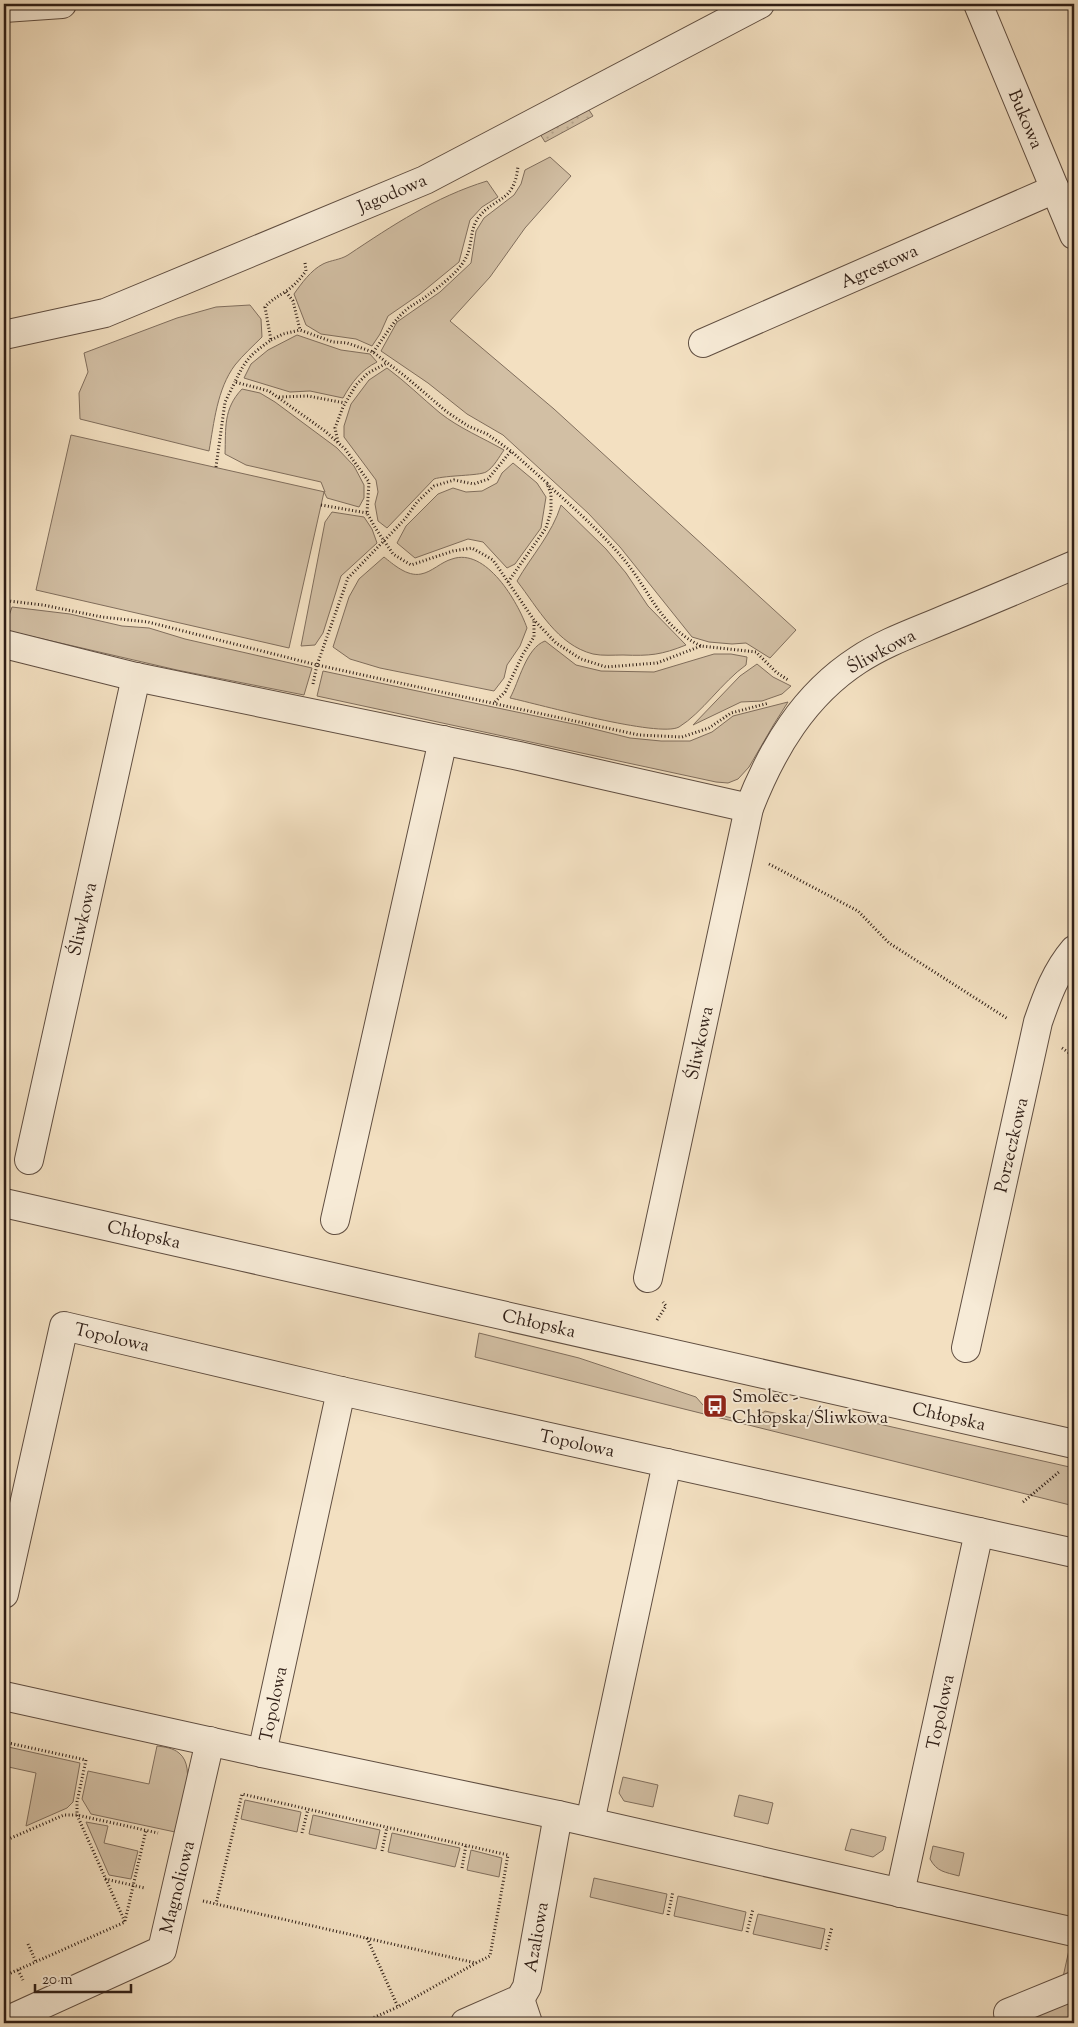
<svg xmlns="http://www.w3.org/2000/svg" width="1078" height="2027" font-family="'Sorts Mill Goudy',serif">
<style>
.grass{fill:#d2bfa4;stroke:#806e5d}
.garden{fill:url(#garden-dots);stroke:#806e5d}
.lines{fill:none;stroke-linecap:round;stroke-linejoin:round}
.minor-casing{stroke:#604e41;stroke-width:30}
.tertiary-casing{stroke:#604e41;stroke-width:30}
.path{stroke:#2f1e16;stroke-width:3;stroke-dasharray:1 2.5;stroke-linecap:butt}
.minor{stroke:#f7ebd7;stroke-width:28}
.tertiary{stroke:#f7ebd7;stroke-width:28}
.labels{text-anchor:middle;stroke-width:4;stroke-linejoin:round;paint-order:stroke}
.street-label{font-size:18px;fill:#2f1e16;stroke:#f7ebd7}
.poi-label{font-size:18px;fill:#2f1e16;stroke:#f7ebd7;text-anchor:start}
</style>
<defs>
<pattern id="garden-dots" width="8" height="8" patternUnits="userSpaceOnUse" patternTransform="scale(1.25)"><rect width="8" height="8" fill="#d2bfa4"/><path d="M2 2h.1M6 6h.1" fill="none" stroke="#b5a48c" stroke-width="1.8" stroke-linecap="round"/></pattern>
</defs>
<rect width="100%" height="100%" fill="#f3e0c1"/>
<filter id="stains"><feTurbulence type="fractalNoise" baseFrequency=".004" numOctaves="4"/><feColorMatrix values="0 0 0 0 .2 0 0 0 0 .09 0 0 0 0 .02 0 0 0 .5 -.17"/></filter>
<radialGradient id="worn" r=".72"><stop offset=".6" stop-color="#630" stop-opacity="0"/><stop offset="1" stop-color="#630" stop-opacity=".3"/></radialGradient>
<!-- grass -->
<g class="grass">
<polygon points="550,157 571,176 525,228 490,277 450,321 554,409 796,630 770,658 746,643 732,644 709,642 692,637 620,547 588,513 540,469 503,435 467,414 428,383 381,351 397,322 440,292 471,263 476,231 484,218 514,195 521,184 525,170"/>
<path d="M487,181L498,197L482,207L470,220L459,262L420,294L388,316L380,334L372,346L356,339L321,334L306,325L294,294C301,284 311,270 323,264C331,260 340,260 348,255C393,225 435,197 487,181Z"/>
<path d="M250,305L261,319L262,337C253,346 243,355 235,365C217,389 214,423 209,451L80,419L79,393L88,372L84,353L177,318L216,307Z"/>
<path d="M297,335L341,350L370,354L377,362C361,370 352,382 343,398L310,391L290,392L244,378L251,364L268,350Z"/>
<path d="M387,368C406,382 422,398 440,413C459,428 483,438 504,450C499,457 494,467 486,472C478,476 447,475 434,479L387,528L378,521L375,504L378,492L376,480L344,437V426L351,404L369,380Z"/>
<path d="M242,389L260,393L275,402L337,448L354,466L364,485V498L359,507L327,498L324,492L289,648L36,590L71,435L325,492L321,482L246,465L225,454C226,428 223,409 242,389Z"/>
<polygon points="513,463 537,483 546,497 541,528 515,564 507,568 483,542 468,539 415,558 397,543 406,526 438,494 453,488 466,492 482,491 497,483 502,473"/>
<path d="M561,505L606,549L626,573L648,606L686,645C661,655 650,656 623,655C614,655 602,656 593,654C557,645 538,608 517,581C532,555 552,534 561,505Z"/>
<polygon points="332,512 364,517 372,529 377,543 341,576 323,633 315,645 301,646 325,522"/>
<path d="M384,557C393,564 407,577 421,574C432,572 441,562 452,559C486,547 518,602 527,628L520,646L507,665L504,678L494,691L380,668L350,659L333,647L349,597L359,579Z"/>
<polygon points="12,607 70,614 122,626 149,628 185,639 312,668 304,695 177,670 4,630"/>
<path d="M545,641L576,665L601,671L654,672L714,654H731L747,657L746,665C722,682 702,713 679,727C659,738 538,704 510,698C519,682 526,648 545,641Z"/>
<polygon points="757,664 773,677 791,686 782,694 762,701 741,702 693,725 740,676"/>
<polygon points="323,671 578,725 630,738 661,741 690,741 712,732 733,716 788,702 774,724 749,767 738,779 728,783 716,782 317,696"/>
<polygon points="479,1333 579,1358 696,1397 710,1413 750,1422 765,1411 788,1416 839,1415 1074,1468 1074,1506 475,1357"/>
<polygon points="4,1746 80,1763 73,1802 67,1808 26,1826 36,1773 4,1766"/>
<path d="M157,1746C165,1747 173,1748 179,1753C198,1768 180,1812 175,1832L91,1814L82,1799L88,1771L149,1784Z"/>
<polygon points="623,1777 658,1785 653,1807 624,1801 619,1793"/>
<polygon points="739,1795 773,1803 768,1824 734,1816"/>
<polygon points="245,1800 301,1812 297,1832 241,1819"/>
<polygon points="313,1815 380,1830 376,1849 309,1834"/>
<polygon points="86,1822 108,1826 104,1843 138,1851 131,1879 109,1875"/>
<polygon points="851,1829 886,1837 883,1850 873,1857 845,1850"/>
<polygon points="392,1833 460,1848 455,1867 388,1852"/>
<path d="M933,1846L964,1853L959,1876C945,1872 937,1872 930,1859Z"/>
<polygon points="471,1850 502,1858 499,1877 467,1870"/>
<polygon points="594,1878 667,1894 663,1914 590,1897"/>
<polygon points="678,1896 746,1912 742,1931 674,1916"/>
<polygon points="758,1914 825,1929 821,1949 753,1934"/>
<polygon points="1069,1950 1074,1951 1074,1973 1063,1977"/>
<polygon points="1074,1996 1074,2018 1068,2023 1032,2023 1037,2016"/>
</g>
<!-- garden -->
<polygon class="garden" points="587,107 593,116 545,142 540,134"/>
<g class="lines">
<defs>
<g id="minor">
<polyline points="978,4 1074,235"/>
<polyline points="4,8 62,4"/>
<polyline points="4,335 105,313 425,180 760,4"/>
<polyline points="703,343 1055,189"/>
<polyline points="4,644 136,677 519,756 749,808"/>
<polyline points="29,1160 136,677"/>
<polyline points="335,1220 443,740"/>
<path d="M648,1278L749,808C772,749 804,695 858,660C885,642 918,631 948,618C990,601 1032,583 1074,565"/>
<path d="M966,1348L1038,1022C1047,996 1056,971 1074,950"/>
<polyline points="4,1594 64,1326 341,1391 1074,1553"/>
<polyline points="4,1696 262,1753 558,1815 1074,1932"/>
<polyline points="262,1753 341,1391"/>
<polyline points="590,1822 667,1463"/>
<polyline points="900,1893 979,1532"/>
<polyline points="520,1999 528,2023"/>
<polyline points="1008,2013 1074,1986"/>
<polyline points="4,2022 162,1950 210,1741"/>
<polyline points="465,2023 520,1999 527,1987 558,1815"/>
</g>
<polyline id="tertiary" points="4,1203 1074,1444"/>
</defs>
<!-- minor casing -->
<use href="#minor" class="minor-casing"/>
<!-- tertiary casing -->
<use href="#tertiary" class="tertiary-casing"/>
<!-- path -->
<g class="path">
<path d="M305,263L306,271C300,279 294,286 285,292C277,297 271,300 265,307L271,340C251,354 245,360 235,382L269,391L325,431L345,449L369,482L367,513L376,529L393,554L411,565L453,551L472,548L493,560L534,620L556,643L581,659L606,667L657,663L701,646L729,649L756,652L776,672L788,680"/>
<polyline points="286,292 293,301 300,330 333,342 347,343 373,352 406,377 447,412 468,426 487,434 511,451 547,483 551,494 551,511 546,528 508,582"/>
<polyline points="271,340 283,334 300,330"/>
<path d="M373,352C385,337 392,322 406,310C413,304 421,301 428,295C438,288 458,272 464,261C473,248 469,231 478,218C496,195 514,204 518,166"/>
<polyline points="279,397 308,396 345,403"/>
<polyline points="338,442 335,428 343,407 356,385 368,373 387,363"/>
<polyline points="216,467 225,402 235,382"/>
<path d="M547,484C574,508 603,534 626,562C652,595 660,626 701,646"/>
<polyline points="321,505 367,513"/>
<polyline points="4,604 9,601 43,605 102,617 148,622 317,665 348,578 405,519 417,502 434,486 454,480 474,484 488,479 511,451"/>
<polyline points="313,684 317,665 639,735 682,737 709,728 731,713 769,703"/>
<polyline points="495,702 505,692 523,654 534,637 534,620"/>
<polyline points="769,864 858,911 889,943 1008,1019"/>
<polyline points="1062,1048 1074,1056"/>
<polyline points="657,1320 666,1306 663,1302"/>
<polyline points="1023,1502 1059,1472"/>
<polyline points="4,1742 86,1760 77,1802 77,1815 125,1922 4,1976"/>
<polyline points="302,1833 308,1809"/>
<polyline points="4,1841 64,1815 77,1815 158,1833"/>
<polyline points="382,1851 387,1827"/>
<polyline points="462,1868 466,1845"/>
<polyline points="105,1879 145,1888"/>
<polyline points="203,1901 216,1904 476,1963 490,1956 508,1855 242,1794 216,1904"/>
<polyline points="668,1915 673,1891"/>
<polyline points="125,1921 146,1830"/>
<polyline points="747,1932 753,1909"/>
<polyline points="367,1938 398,2007"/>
<polyline points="28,1944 36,1962"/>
<polyline points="826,1950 832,1927"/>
<polyline points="18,1970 23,1980"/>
<polyline points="361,2023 398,2007 476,1963"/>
</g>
<!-- minor -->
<use href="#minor" class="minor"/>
<!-- tertiary -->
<use href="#tertiary" class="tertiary"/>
</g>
<!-- icons -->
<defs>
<symbol id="bus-square" viewBox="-11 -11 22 22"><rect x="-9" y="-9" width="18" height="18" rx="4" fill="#8f2418" stroke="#f7ebd7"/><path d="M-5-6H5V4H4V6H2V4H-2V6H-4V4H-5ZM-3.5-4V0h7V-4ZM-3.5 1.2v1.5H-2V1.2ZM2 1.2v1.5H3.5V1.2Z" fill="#fff"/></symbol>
</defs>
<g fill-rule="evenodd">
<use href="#bus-square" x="701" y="1392" width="28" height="28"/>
</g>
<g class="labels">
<!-- street labels -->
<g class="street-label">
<text transform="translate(1026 119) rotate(67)" y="6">Bukowa</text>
<text transform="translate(392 193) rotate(-23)" y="6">Jagodowa</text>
<text transform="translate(879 266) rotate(-24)" y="6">Agrestowa</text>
<text transform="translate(881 651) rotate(-28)" y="6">Śliwkowa</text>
<text transform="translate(82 919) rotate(-77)" y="6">Śliwkowa</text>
<text transform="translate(699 1043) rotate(-78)" y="6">Śliwkowa</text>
<text transform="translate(1011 1145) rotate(-77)" y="6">Porzeczkowa</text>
<text transform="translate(144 1234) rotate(13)" y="6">Chłopska</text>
<text transform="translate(539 1323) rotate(13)" y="6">Chłopska</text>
<text transform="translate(112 1337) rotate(13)" y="6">Topolowa</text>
<text transform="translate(949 1416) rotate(13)" y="6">Chłopska</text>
<text transform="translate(577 1443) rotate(12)" y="6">Topolowa</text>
<text transform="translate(273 1704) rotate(-78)" y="6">Topolowa</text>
<text transform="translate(940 1712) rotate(-78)" y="6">Topolowa</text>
<text transform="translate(177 1887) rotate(-76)" y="6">Magnoliowa</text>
<text transform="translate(536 1937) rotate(-80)" y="6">Azaliowa</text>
</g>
<!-- poi labels -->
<g class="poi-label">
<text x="732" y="1402">Smolec -<tspan x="732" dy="21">Chłopska/Śliwkowa</tspan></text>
</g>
</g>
<!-- margin -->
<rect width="1078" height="2027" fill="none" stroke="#f3e0c1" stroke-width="20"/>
<rect x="5" y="5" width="1068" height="2017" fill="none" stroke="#2f1e16" stroke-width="2.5"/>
<rect x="10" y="10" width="1058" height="2007" fill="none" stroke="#2f1e16"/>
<!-- scale -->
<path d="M35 1984v8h96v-8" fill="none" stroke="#2f1e16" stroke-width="2.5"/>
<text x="42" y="1984" font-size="15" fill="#2f1e16" stroke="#f7ebd7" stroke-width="4" paint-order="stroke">20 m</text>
<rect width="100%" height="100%" filter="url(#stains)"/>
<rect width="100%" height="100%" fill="url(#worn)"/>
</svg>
